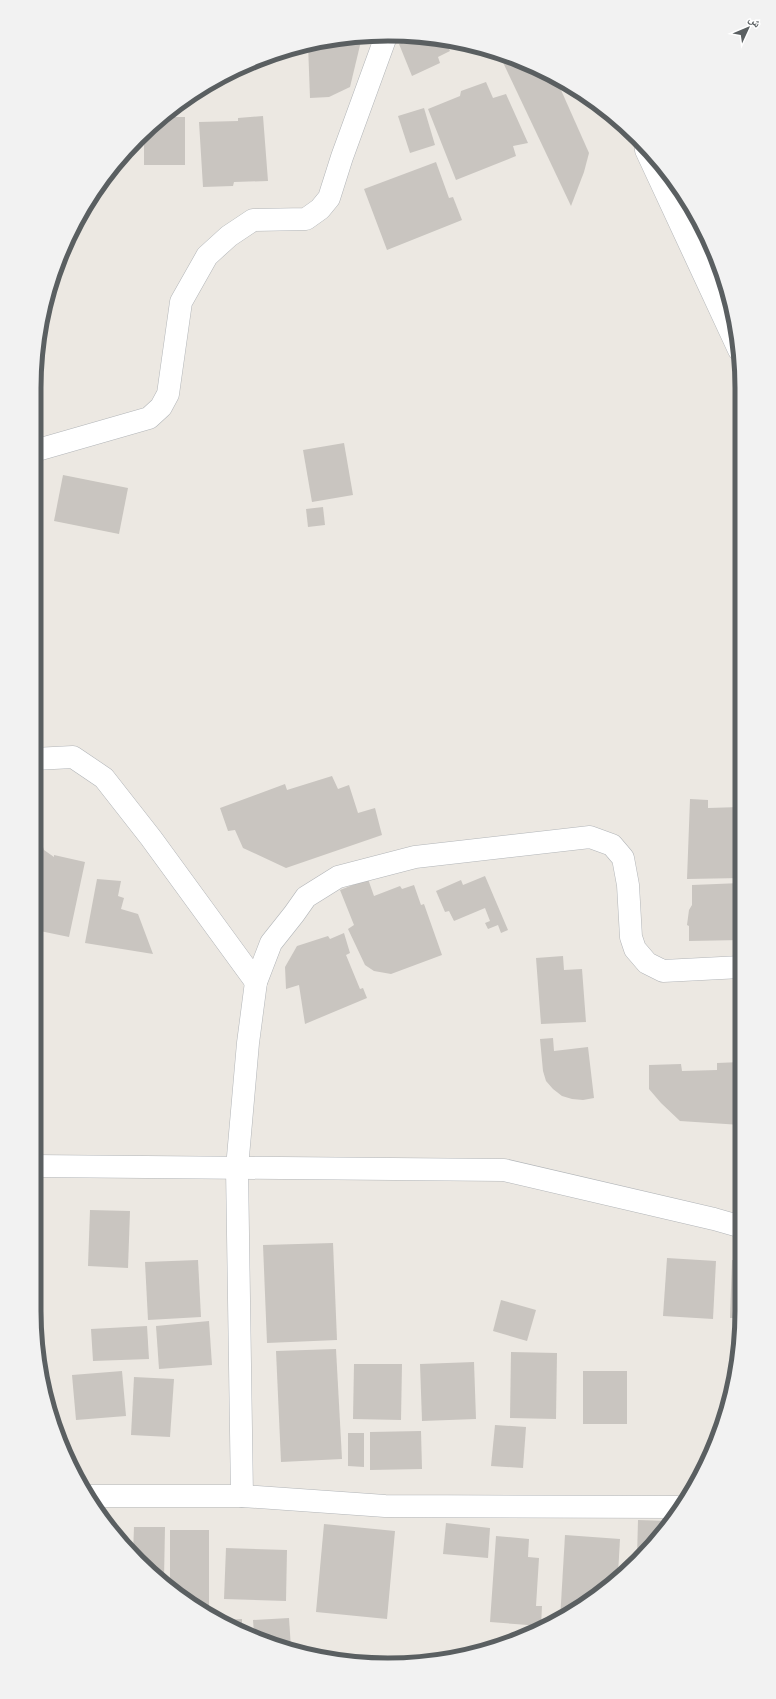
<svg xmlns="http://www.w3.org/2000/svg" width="776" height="1699" font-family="Karla,'Noto Naskh Arabic',sans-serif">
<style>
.building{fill:#c9c5c0}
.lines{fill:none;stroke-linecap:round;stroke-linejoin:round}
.minor-casing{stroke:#b2b5b8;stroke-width:23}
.minor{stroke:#fff;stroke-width:22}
.rim{fill:none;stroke:#5a5f61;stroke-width:5}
</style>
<rect width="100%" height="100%" fill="#ece8e2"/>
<!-- building -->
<g class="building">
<polygon points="362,37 350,87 329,97 310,98 308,44 319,41"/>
<polygon points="417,37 445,40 450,51 438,57 440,63 412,76 399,44"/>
<polygon points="499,54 523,61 557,81 589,153 584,172 571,206"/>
<polygon points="486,82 493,98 506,94 528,143 513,146 516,156 456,180 428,109 460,96 461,91"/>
<polygon points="424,108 435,145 410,153 398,116"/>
<polygon points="263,116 268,181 234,182 233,186 203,187 199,122 238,121 238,118"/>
<polygon points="163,117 185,117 185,165 144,165 144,133"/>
<polygon points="436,162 449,198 453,197 462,220 387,250 364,189"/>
<polygon points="344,443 353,495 312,502 303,450"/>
<polygon points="63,475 128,488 119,534 54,521"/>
<polygon points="323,507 325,525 308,527 306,509"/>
<polygon points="332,776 338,789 349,785 358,813 375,808 382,835 286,868 243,848 235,830 228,831 220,808 285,784 287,790"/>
<polygon points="690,799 708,800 708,808 740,807 741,878 687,879"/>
<polygon points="34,840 41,841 44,850 54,857 54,855 85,862 69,937 40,931 43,915 34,913"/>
<polygon points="485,876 508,930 501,933 498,925 488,929 485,923 490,921 485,908 454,921 449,911 445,912 436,891 461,880 463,885"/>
<polygon points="97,879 121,881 118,896 124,898 121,909 138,914 153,954 85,943"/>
<polygon points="368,879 374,896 400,886 402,889 414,885 421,905 424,904 442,955 391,974 374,971 365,965 348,929 354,925 340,890"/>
<polygon points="741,883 741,940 689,941 689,926 687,925 689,910 692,905 692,885"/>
<polygon points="344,933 350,953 346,955 360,989 363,988 367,998 305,1024 299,985 286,989 285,967 297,946 328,936 330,939"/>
<polygon points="563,956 564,970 582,969 586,1022 541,1024 536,958"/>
<polygon points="553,1038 554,1051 588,1047 594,1098 583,1100 572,1099 562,1096 553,1089 546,1081 543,1071 540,1039"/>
<polygon points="741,1062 741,1125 680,1121 661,1103 649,1089 649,1065 681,1064 682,1071 717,1070 717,1063"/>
<polygon points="90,1210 130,1211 128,1268 88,1266"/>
<polygon points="333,1243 337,1340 267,1343 263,1245"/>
<polygon points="667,1258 716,1261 713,1319 663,1316"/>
<polygon points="198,1260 201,1317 148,1320 145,1262"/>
<polygon points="732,1260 742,1261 741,1318 730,1318"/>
<polygon points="501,1300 536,1310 527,1341 493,1331"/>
<polygon points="209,1321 212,1365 159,1369 156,1326"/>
<polygon points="147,1326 149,1359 93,1361 91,1329"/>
<polygon points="336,1349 342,1459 281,1462 276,1351"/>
<polygon points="511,1352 557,1353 556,1419 510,1418"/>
<polygon points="474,1362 476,1419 422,1421 420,1364"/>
<polygon points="354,1364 402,1364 401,1420 353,1419"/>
<polygon points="122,1371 126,1416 76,1420 72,1375"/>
<rect x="583" y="1371" width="44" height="53"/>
<polygon points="134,1377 174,1379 170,1437 131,1435"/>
<polygon points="495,1425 526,1427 523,1468 491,1466"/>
<polygon points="421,1431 422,1469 370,1470 370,1432"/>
<polygon points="348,1433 364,1433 364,1467 348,1466"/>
<polygon points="638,1520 669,1521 654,1545 637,1558"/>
<polygon points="446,1523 490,1528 488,1558 443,1554"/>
<polygon points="324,1524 395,1531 387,1619 316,1612"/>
<polygon points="134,1527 165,1527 164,1579 133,1554"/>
<polygon points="170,1530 209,1530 209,1607 198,1607 170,1584"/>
<polygon points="565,1535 620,1539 618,1574 565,1618 560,1620"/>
<polygon points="496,1536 529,1539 528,1557 539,1558 536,1606 542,1606 541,1626 490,1622"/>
<polygon points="226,1548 287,1550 286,1601 224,1599"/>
<polygon points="289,1618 291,1648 254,1634 253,1620"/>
<polygon points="242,1619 242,1629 218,1620"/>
</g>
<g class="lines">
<defs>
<g id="minor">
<polyline points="646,150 739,350"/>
<polyline points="34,451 149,418 161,407 168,394 181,302 207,256 229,236 253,220 306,219 320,209 329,198 342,157 385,39 389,34"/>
<polyline points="34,759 73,757 104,778 151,838 256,982"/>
<polyline points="34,1166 504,1170 714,1219 742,1227"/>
<polyline points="87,1496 242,1496 385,1506 677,1507"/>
<polyline points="242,1496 237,1168 248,1043 256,982 271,943 294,914 306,897 338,877 415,857 590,837 612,845 623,858 628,885 631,937 635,949 647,963 663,971 741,967"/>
</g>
</defs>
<!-- minor casing -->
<use href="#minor" class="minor-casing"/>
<!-- minor -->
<use href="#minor" class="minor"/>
</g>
<!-- crop -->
<path d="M0 0H776V1699H0ZM388 41H388A347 347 0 0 1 735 388V1311A347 347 0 0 1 388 1658H388A347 347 0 0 1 41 1311V388A347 347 0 0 1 388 41Z" fill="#f2f2f2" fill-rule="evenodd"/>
<path class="rim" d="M388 41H388A347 347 0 0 1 735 388V1311A347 347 0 0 1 388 1658H388A347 347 0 0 1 41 1311V388A347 347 0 0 1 388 41Z"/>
<!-- north arrow -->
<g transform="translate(748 28) rotate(46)" stroke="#ffffff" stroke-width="3" paint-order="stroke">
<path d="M0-3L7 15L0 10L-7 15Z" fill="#5a5f61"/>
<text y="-6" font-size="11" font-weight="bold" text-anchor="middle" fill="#5a5f61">ش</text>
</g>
</svg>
